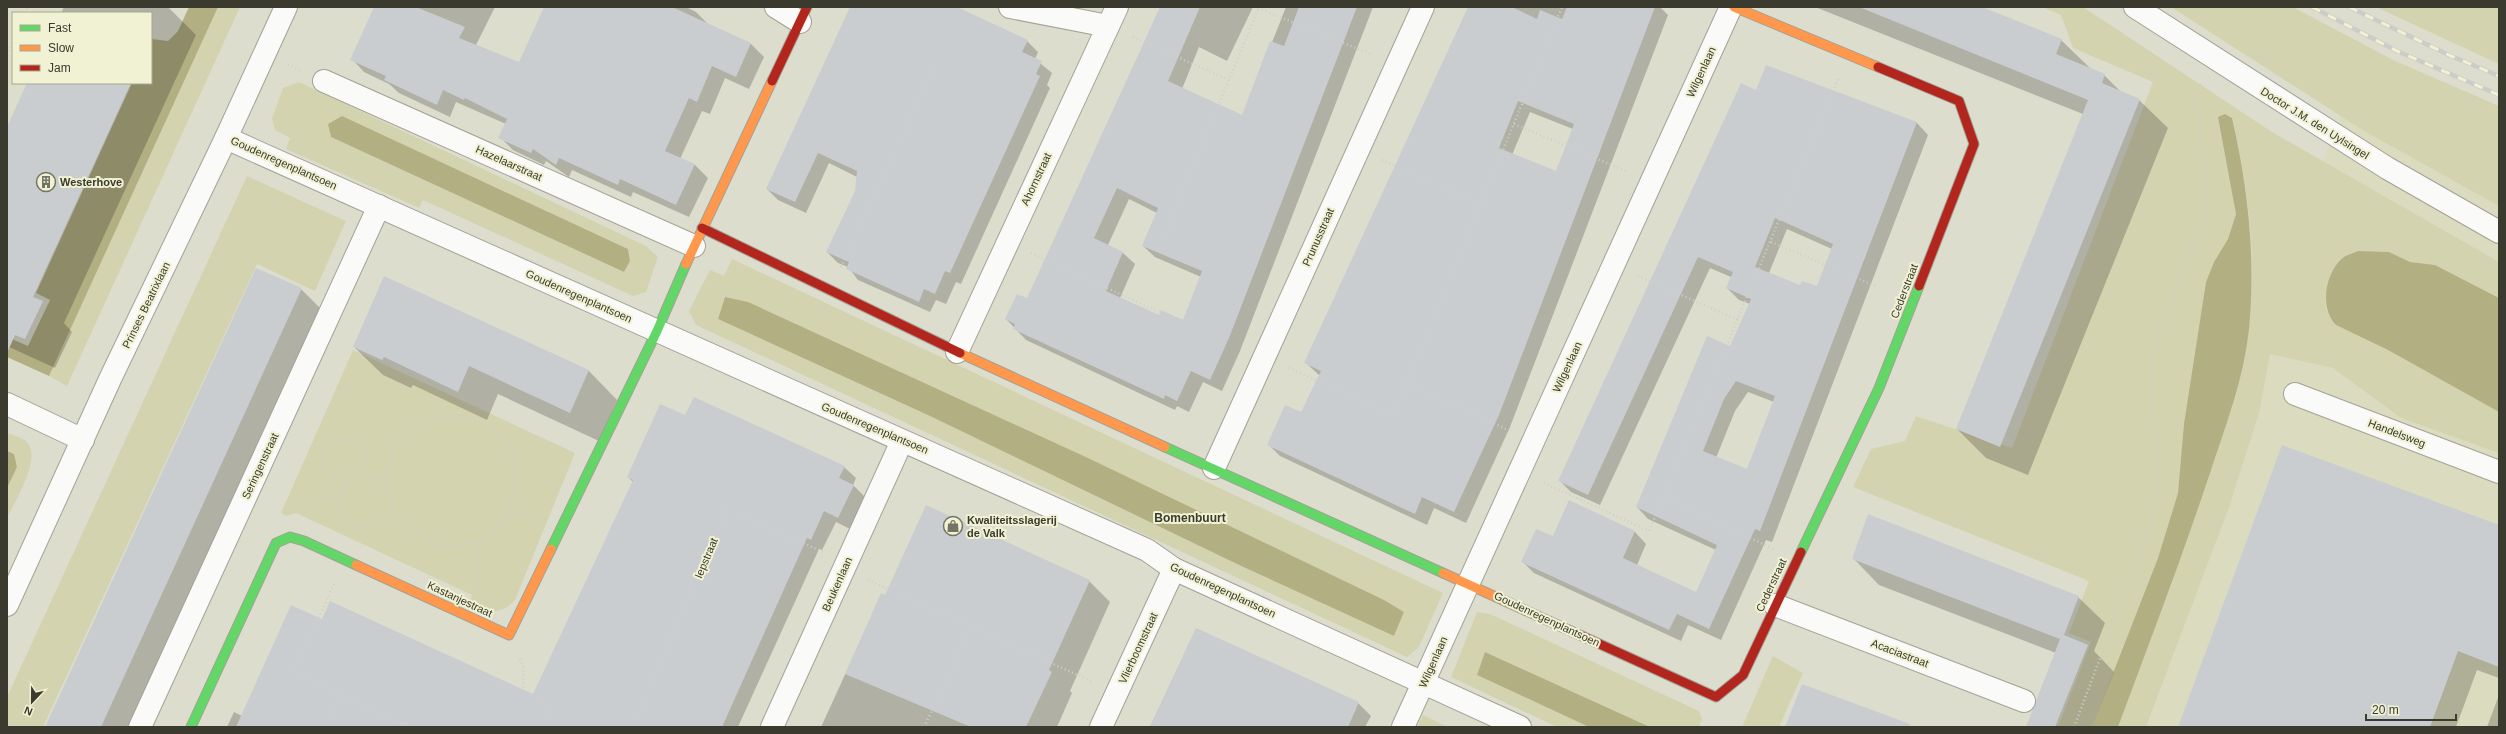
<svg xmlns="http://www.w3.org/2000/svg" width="2506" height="734" font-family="Helvetica,sans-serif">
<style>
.built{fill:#dbdbbf}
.green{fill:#d4d3af;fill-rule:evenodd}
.water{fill:#b2b083}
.shadow{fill:#0003;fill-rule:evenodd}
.building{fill:#c9cdd0;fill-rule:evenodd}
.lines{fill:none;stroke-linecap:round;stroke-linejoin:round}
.street-casing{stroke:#a2a296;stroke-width:24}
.fast-casing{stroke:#a2a296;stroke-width:11}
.slow-casing{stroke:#a2a296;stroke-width:11}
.jam-casing{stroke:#a2a296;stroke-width:11}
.path{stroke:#cfcfcb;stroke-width:2.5;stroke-dasharray:1 3;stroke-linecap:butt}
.street{stroke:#fafaf8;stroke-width:22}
.fast{stroke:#63d668;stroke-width:9}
.slow{stroke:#ff974d;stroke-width:9}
.jam{stroke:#b3261e;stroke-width:9}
.rail-casing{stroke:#ccccc8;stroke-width:4.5}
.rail{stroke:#f1f1d3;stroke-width:3;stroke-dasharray:9;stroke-linecap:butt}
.labels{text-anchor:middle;stroke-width:4;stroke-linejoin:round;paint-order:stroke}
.street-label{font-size:11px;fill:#3a3a2e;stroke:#f1f1d3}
.poi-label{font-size:11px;font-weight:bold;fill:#3a3a2e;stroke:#f1f1d3;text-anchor:start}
.neighbourhood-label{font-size:12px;font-weight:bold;fill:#3a3a2e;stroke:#f1f1d3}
</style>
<rect width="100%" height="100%" fill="#ddddcd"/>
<!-- built -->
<polygon class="built" points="2356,71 2499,134 2499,727 2118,727"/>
<!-- green -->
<g class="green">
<polygon points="218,7 240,7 67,386 49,376"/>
<path d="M2042,7H2083L2272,132L2499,262V298L2435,265L2410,262L2389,252L2335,268C2327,288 2318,308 2336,325L2388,350L2499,412V453L2401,418L2333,368L2270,354L2259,413L2229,507L2146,727H2118C2152,635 2188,543 2217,449C2229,410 2243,372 2248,332C2258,261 2248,187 2232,118L2230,116L2229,171L2236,214L2228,239L2214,262L2206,282L2178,493L2158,558L2092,727H2058L2091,642L2069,633L2089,581L1853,487L1871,449L1905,441L1916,416L2012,448L2153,82L2073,48L2061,15Z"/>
<polygon points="2171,7 2293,7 2393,60 2499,106 2499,206 2361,129"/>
<polygon points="2376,7 2499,7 2499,64"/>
<path d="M299,82L646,246L658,257L646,292L633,296L423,200L419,208L286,149L290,138L275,130L272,118L283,88ZM342,117L628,249L630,261L624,272L331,137L328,124Z"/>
<polygon points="247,176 346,221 315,291 257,264 43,727 7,727 7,697"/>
<path d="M732,259L1443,593L1419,647L1407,657L696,325L689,311L710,270L724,276ZM725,297L1404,612L1394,636L1239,565L930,416L718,319Z"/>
<polygon points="353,350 575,453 515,600 506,608 490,613 469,604 472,595 296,513 287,516 281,513"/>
<path d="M7,433C13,435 23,438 27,442C42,459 15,501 7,518V488L17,467L14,454L7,451Z"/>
<polygon points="1477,612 1490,614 1699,711 1702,719 1699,727 1650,727 1485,652 1477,675 1589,727 1557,727 1451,677"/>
<polygon points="1773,656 1803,673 1779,727 1742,727"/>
<polygon points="1423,715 1448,727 1417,727"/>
</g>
<!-- water -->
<g class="water">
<polygon points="189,7 218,7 49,376 7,357 7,337 28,346 50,300 36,293 132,83 151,83 152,39 168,41 178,31"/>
<path d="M2225,114L2232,118C2248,187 2256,258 2249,329C2244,377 2227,422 2212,467C2183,555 2150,641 2118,727H2092L2158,558L2178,493L2184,424L2206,282L2214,262L2228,239L2236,214L2218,117Z"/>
<polygon points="342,116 628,249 630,261 624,272 331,137 328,124"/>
<path d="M2358,251L2389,252L2410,262L2435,265L2499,298V412L2388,350L2336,325C2319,309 2325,271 2344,257C2347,255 2354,253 2358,251Z"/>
<polygon points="725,297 748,302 1088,458 1384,600 1404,612 1394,636 1239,565 930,416 718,319"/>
<polygon points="7,451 14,454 17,467 7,488"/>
<polygon points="1485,652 1650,727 1589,727 1477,675"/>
</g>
<!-- shadow -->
<g class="shadow">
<polygon points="64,7 168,7 196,35 64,323 72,332 55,368 7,346 7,130 29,83 151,83 151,13 61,13"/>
<polygon points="376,7 495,7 476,45 519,63 545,8 542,7 686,7 696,12 709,25 751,44 764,57 749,89 725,78 710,114 702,111 680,159 695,165 708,178 689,217 633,192 631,197 572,170 569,177 546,161 544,165 513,150 500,137 506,124 456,102 450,117 399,93 389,84 364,72 352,59"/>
<polygon points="851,7 952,7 1027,41 1038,52 1035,59 1052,73 1047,85 1050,88 961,284 956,282 946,304 936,300 930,312 858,280 848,267 838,263 827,252 856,191 857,177 829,163 806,213 778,200 767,189"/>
<path d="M1161,7H1253L1227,61L1199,47L1182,89L1243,116L1286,7H1373L1240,351L1222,391L1203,382L1189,412L1177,406L1175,410L1026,340L1006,319L1027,300ZM1129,199L1157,213L1143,246L1155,257L1201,277L1183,321L1160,316L1120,298L1135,264L1123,253L1108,245Z"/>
<path d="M1469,7H1660L1668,15L1510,427L1466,523L1434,508L1427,525L1280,456L1268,444L1302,413L1320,376L1306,363ZM1530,112L1573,129L1556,172L1512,155Z"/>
<polygon points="1815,7 1980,7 2061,40 2090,68 2104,75 2122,93 2139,100 2168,128 2028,475 1986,458 1957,429 2083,114"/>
<path d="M1766,66L1917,123L1928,135L1772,542L1766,540L1721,640L1688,625L1681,641L1534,573L1522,561L1553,537L1569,501L1635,532L1646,544L1637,565L1696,593L1716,550L1648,519L1637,507L1731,348L1750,304L1739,300L1727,288L1731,277L1710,268L1600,505L1571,492L1559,480L1757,91ZM1787,229L1832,249L1817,287L1801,286L1769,273ZM1748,392L1774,402L1747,470L1716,458L1735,411Z"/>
<polygon points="384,277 589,371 617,400 599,441 498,394 487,420 413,385 411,388 383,375 354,347"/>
<polygon points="301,289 331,319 144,727 46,727"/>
<polygon points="686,417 844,467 856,478 853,485 865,497 850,529 836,522 822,550 819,549 738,727 227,727 234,712 242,716 323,620 534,695 633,482 628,477"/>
<polygon points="926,506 1089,581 1110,602 1070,691 1072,693 1057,727 821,727 882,594 886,596"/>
<polygon points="2499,527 2499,678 2477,670 2456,727 2179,727"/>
<polygon points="1853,558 2078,597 2105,623 2094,651 2114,672 2092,727 2027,727 2056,653 1879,585"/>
<polygon points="1196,629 1358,703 1371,716 1365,727 1150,727"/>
<polygon points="2499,695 2499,727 2487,727"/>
</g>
<!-- building -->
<g class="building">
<polygon points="374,7 416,7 465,27 459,38 519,62 544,7 672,7 751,43 736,77 712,66 697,102 689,98 665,151 695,164 676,205 620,179 618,185 559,158 556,165 533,149 531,153 498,138 507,119 465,98 464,100 443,90 437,105 384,80 386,76 350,60"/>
<polygon points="850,7 957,7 1028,40 1022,52 1042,61 1036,74 1040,76 950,273 945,271 935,294 924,289 919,302 846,269 849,262 826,252 855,191 857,171 818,153 795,202 766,189"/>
<path d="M1160,7H1200L1168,81L1242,115L1270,41L1284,46L1299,7H1357L1229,338L1210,380L1191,371L1177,401L1165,395L1164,399L1013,329L1015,324L1005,319L1017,294L1027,298ZM1117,188L1158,208L1142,246L1202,271L1183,320L1161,310L1159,315L1106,291L1123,252L1094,238Z"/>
<path d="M1468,7H1512L1537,19L1540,10L1562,19L1567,7H1655L1499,415L1454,512L1422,497L1415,514L1267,445L1285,405L1301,412L1321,371L1304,363ZM1518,101L1574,124L1556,171L1499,148Z"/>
<polygon points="1859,7 1982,7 2062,39 2056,54 2105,74 2102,83 2140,99 2000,447 1956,429 2088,100"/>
<path d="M1766,65L1917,122L1760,531L1755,529L1709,629L1677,614L1669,630L1521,562L1536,529L1553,536L1569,500L1635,531L1623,558L1696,592L1717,545L1636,507L1707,336L1730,346L1751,299L1726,288L1733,272L1698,257L1588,495L1558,481L1741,83L1756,90ZM1775,218L1833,244L1817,286L1802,281L1800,285L1755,267ZM1736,381L1775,396L1747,469L1703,451L1724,399Z"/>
<polygon points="27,83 131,83 33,297 43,301 25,339 15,335 7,353 7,127"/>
<polygon points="256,268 302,288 101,727 45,727"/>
<polygon points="384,276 589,370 570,413 469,366 458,392 384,357 382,360 353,347"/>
<polygon points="694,397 845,466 839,478 854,485 838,518 824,511 811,540 807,538 722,727 236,727 291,605 322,619 330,601 533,694 633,480 627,477 660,404 685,415"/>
<polygon points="2282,445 2499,525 2499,667 2458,651 2430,727 2178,727"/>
<polygon points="926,505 1090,580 1049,670 1052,672 1026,727 971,727 845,674 881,593 885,595"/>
<polygon points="1868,514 2079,596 2064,635 2088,645 2055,727 2026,727 2060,639 1852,559"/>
<polygon points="1196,628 1359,702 1348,727 1150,727"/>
<polygon points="1802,684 1910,724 1909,727 1785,727"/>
</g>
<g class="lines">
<defs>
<g id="street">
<polyline points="776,7 800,22"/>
<polyline points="1010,7 1108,26"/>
<polyline points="2135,7 2387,168 2499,232"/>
<polyline points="324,81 694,246"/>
<polyline points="226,138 1147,550 1174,569 1520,727"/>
<polyline points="957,352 1117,7"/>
<polyline points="2295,394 2499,472"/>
<polyline points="7,404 83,440"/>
<polyline points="1214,468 1423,7"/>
<polyline points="7,605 111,377 226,138 286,7"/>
<polyline points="1775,605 2024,701"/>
<polyline points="140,727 379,206"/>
<polyline points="772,727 902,441"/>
<polyline points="1101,727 1174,569"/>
<polyline points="1403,727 1731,7"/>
</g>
<g id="fast">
<polyline points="1165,447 1443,573"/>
<polyline points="551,549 657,331 686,264"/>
<polyline points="1801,552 1879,388 1919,286"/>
<polyline points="191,727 276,543 290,537 304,541 356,565"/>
</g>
<g id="slow">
<polyline points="1734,7 1878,67"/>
<polyline points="686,264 772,81"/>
<polyline points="960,353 1165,447"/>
<polyline points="356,565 509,635 551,549"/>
<polyline points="1443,573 1582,636"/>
</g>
<g id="jam">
<polyline points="1878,67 1959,101 1974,144 1919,286"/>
<polyline points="772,81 807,7"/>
<polyline points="702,228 960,353"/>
<polyline points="1582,636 1716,697 1743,675 1801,552"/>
</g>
</defs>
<!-- street casing -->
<use href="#street" class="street-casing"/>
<!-- fast casing -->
<use href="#fast" class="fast-casing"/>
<!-- slow casing -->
<use href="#slow" class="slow-casing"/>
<!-- jam casing -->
<use href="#jam" class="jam-casing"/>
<!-- path -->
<g class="path">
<polyline points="1258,8 1373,55"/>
<polyline points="25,13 28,7"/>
<polyline points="1133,37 1229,80"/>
<polyline points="7,55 13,41"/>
<polyline points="288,65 300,70"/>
<polyline points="1514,124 1628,172"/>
<polyline points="1382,160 1480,204"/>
<polyline points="1163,240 1259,7"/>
<polyline points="1771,242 1878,287"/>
<polyline points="1031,253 1159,312"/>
<polyline points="841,267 937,61"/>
<polyline points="1638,276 1738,320"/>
<polyline points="1289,368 1392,414 1407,383 1562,7"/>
<polyline points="1407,383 1510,431"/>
<path d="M347,481C318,476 315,456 338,439C362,441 369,452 361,474"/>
<path d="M387,483C388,476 389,468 390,462C416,376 555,419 505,517"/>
<polyline points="1544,483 1649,531 1838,79"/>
<polyline points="1663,498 1774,549"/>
<path d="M338,502C346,473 362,469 387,483C395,519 423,553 464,544C470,543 478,542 482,540C502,527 506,505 537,517"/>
<path d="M302,512C308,500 328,489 339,503C341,507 342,511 344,515C360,533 382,519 394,505"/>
<polyline points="868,580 1093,682"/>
<polyline points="334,584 294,673 410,727"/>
<path d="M480,591C473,572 473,560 481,541"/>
<polyline points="520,659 523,666 523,692 552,706 542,727"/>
<polyline points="323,727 339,694"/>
<polyline points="633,727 727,510 823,552"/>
<polyline points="924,727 972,627"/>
<polyline points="2074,727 2143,545 2154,508 2157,472 2151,376 2154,347 2159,329 2202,223 2206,198 2196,92 2202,82"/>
</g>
<!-- street -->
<use href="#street" class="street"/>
<!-- fast -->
<use href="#fast" class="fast"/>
<!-- slow -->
<use href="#slow" class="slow"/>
<!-- jam -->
<use href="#jam" class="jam"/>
<defs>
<g id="rail">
<polyline points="2312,7 2397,51 2499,95"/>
<polyline points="2349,7 2451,56 2499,76"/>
</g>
</defs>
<!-- rail casing -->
<use href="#rail" class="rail-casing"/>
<!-- rail -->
<use href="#rail" class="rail"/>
</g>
<!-- icons -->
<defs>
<symbol id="building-ring" viewBox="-11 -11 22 22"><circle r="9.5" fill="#f1f1d3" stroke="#737366" stroke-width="1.5"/><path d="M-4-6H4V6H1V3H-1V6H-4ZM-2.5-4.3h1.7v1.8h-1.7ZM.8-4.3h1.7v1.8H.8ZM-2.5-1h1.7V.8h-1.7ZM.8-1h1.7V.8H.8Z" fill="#737366"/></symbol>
<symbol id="shop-ring" viewBox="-11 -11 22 22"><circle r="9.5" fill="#f1f1d3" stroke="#737366" stroke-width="1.5"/><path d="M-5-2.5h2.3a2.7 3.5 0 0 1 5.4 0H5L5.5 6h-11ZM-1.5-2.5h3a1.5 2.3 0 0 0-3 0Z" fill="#737366"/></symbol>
</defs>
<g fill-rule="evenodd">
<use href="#building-ring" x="35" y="171" width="22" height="22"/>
<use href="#shop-ring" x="942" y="515" width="22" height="22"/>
</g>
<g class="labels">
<!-- street labels -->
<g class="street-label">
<text transform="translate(1701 72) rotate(-65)" y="4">Wilgenlaan</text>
<text transform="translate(2315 123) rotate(32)" y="4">Doctor J.M. den Uylsingel</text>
<text transform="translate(284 163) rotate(24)" y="4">Goudenregenplantsoen</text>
<text transform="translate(509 163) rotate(24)" y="4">Hazelaarstraat</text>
<text transform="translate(1036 179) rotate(-65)" y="4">Ahornstraat</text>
<text transform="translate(1318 237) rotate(-66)" y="4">Prunusstraat</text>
<text transform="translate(1904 291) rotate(-69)" y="4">Cederstraat</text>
<text transform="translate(579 296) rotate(24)" y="4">Goudenregenplantsoen</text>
<text transform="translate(146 305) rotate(-64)" y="4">Prinses Beatrixlaan</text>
<text transform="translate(1567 367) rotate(-65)" y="4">Wilgenlaan</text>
<text transform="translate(875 428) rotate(23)" y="4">Goudenregenplantsoen</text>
<text transform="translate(2397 433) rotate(21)" y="4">Handelsweg</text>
<text transform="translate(260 466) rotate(-65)" y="4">Seringenstraat</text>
<text transform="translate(706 558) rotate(-67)" y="4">Iepstraat</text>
<text transform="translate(837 584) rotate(-66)" y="4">Beukenlaan</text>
<text transform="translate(1771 585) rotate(-65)" y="4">Cederstraat</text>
<text transform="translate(1223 590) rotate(25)" y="4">Goudenregenplantsoen</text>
<text transform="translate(460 599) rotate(25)" y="4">Kastanjestraat</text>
<text transform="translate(1547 619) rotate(25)" y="4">Goudenregenplantsoen</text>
<text transform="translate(1138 648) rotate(-65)" y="4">Vlierboomstraat</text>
<text transform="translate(1900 653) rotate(21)" y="4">Acaciastraat</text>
<text transform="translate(1433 662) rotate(-66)" y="4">Wilgenlaan</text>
</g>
<!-- poi labels -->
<g class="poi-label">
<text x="60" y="186">Westerhove</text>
<text x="967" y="524">Kwaliteitsslagerij<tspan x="967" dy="13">de Valk</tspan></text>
</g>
<!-- neighbourhood labels -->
<g class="neighbourhood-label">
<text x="1190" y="522">Bomenbuurt</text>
</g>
</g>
<!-- border -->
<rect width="2506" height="734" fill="none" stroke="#3a3a2e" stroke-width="16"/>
<!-- legend -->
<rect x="12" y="12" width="140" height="72" fill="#f1f1d3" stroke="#a8a891"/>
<rect x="20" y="25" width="20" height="6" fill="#63d668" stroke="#a8a891"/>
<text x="48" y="32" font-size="12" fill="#3a3a2e">Fast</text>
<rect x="20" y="45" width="20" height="6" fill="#ff974d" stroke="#a8a891"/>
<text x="48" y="52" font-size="12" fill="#3a3a2e">Slow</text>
<rect x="20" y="65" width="20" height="6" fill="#b3261e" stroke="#a8a891"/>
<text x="48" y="72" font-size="12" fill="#3a3a2e">Jam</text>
<!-- north arrow -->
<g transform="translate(32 702) rotate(202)" stroke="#f1f1d3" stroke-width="3" paint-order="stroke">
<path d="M0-3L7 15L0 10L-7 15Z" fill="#3a3a2e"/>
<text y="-6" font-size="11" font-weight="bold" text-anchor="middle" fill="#3a3a2e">N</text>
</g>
<!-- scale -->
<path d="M2366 714v6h90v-6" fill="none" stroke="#3a3a2e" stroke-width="2"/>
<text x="2372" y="714" font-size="12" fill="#3a3a2e" stroke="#f1f1d3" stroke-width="3" paint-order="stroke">20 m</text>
</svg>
